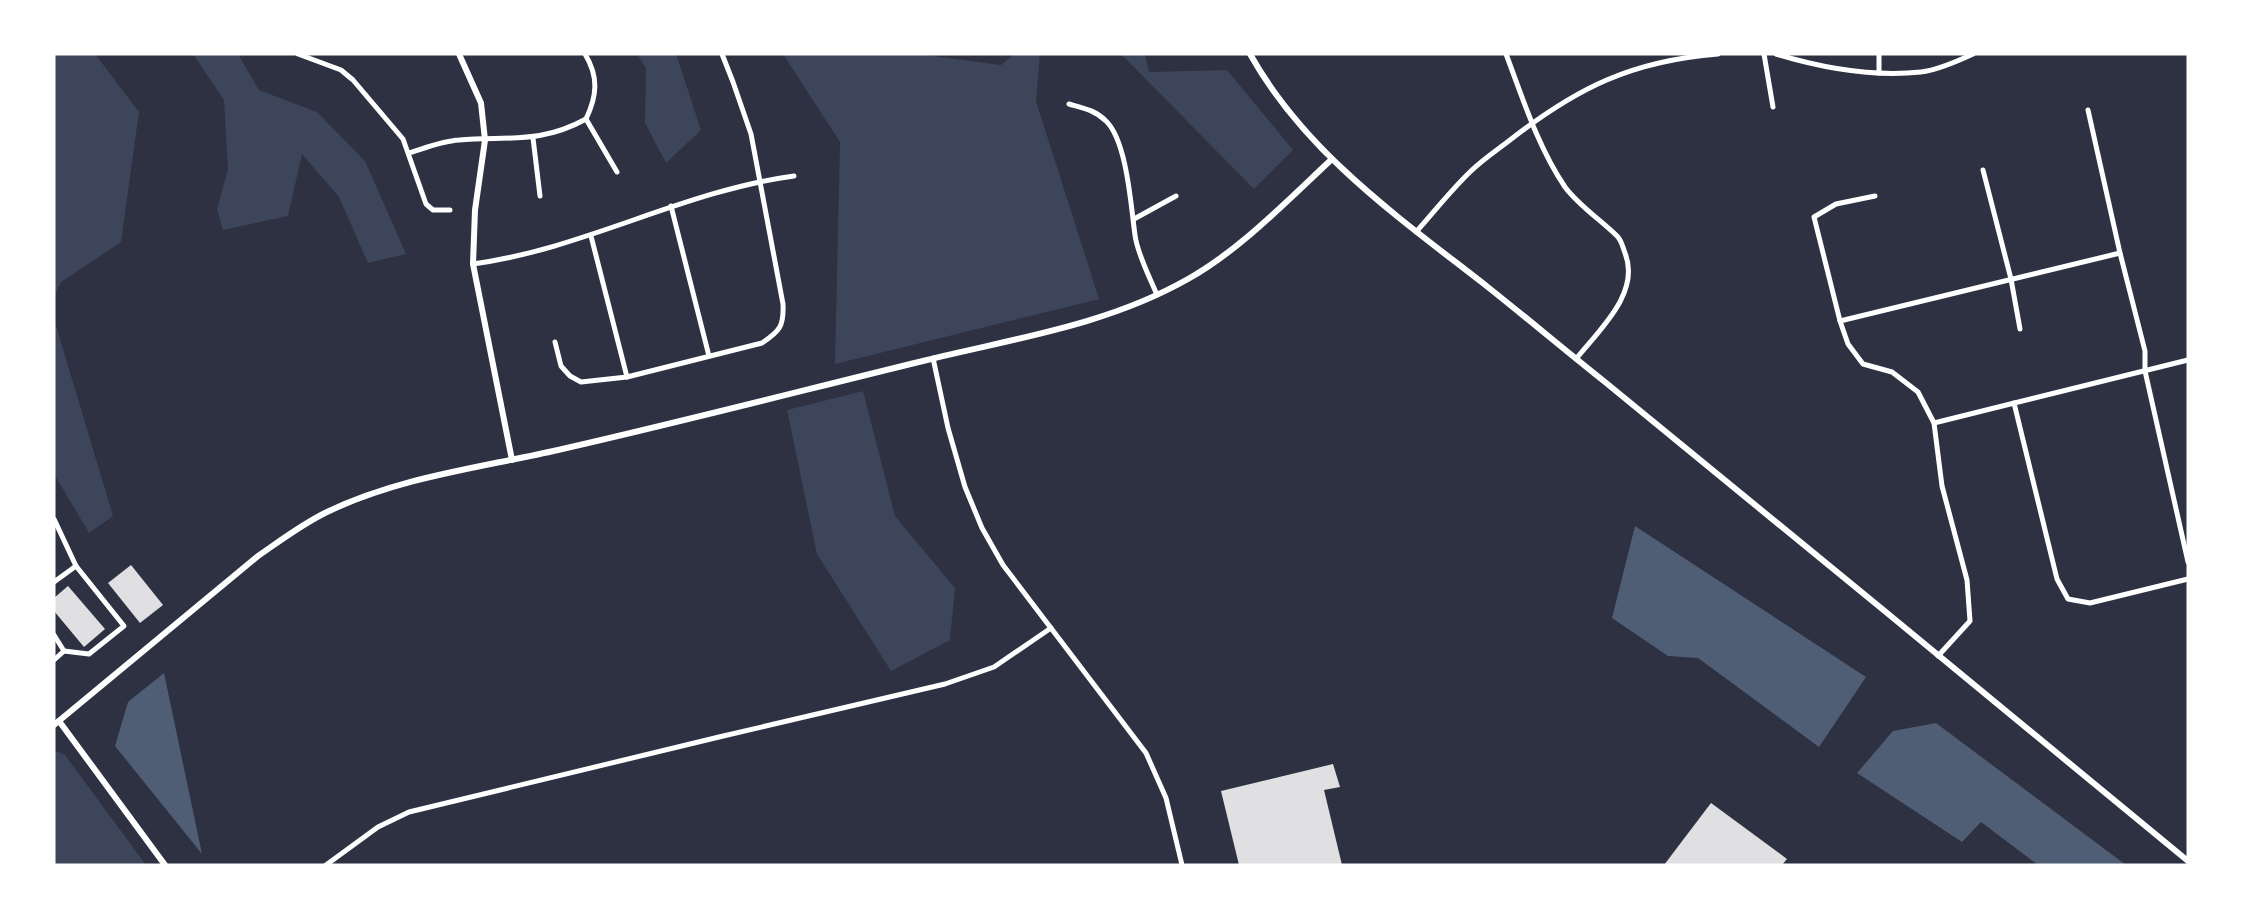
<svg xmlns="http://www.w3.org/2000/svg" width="2242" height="919" font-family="'IBM Plex Sans',sans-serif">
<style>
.green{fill:#3c4559}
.water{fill:#4f5d75}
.building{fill:#e0e0e3}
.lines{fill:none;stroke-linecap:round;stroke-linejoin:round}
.minor{stroke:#fff;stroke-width:5}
.tertiary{stroke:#fff;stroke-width:6}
</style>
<rect width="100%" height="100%" fill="#2d3142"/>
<!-- green -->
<g class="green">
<polygon points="54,54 95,54 139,112 121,242 61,282 54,297"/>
<polygon points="193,54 238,54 259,90 317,112 365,161 406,254 368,263 339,197 302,154 288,216 223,230 217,209 228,169 224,100"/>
<polygon points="637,54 676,54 701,130 666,163 645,123 646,68"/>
<polygon points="783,54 918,54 1001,65 1014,54 1040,54 1036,101 1099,299 835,364 840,142"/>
<polygon points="1121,54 1145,54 1149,72 1227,70 1293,150 1254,189"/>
<polygon points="54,319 113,516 89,533 54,474"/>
<polygon points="863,391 895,516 955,588 950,640 891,671 817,554 787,410"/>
<polygon points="54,750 65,755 146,865 54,865"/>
</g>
<!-- water -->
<g class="water">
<polygon points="1635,526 1866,677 1819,747 1698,658 1668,656 1612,618"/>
<polygon points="164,673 202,854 115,746 128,702"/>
<polygon points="1936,723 2126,865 2038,865 1981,822 1962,842 1857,773 1893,731"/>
</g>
<!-- building -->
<g class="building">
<polygon points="131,565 163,605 140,623 108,583"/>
<polygon points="68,586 105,629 84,647 54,611 54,598"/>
<polygon points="1333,764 1340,787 1324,790 1342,865 1239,865 1221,791"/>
<polygon points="1711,803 1787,859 1782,865 1664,865"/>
</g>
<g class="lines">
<!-- minor -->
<g class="minor">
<polyline points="298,54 341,70 353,80 403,139 426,204 433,210 450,210"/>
<path d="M585,54C599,77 597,96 586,119L617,172"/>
<path d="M1506,54C1523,99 1538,147 1565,187C1579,206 1601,220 1618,237C1622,242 1623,248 1625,253C1641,293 1599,330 1576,359"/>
<polyline points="1764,54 1773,107"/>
<path d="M1776,54C1822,68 1872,77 1921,72C1938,70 1958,61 1973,54"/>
<polyline points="1879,54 1879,73"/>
<path d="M1069,104C1083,108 1095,110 1106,121C1127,141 1131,207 1135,235C1137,253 1150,278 1157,295"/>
<polyline points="2088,110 2120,253 2145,351 2145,371 2188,562"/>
<polyline points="533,138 540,196"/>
<path d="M409,153C425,148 442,141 459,140C507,136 541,144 586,119"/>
<polyline points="1983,170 2011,279 2020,329"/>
<polyline points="1875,196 1836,204 1814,217 1840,321 1848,344 1863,364 1892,372 1918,392 1934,423 1942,486 1967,580 1970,621 1938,656"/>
<polyline points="671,206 709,356"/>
<polyline points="1134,219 1176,196"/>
<path d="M1416,232C1434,212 1451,190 1471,171C1482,160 1497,150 1510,140C1578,87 1632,61 1718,54"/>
<polyline points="591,236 627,377"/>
<path d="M473,264C584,249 683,191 794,176"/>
<polyline points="1840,321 2120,253"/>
<path d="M555,342L561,366L570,376L581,382L627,377L762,343C780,331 784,326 783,304L751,134L733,82L722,54"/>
<polyline points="933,358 948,428 965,487 982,528 1003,565 1146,753 1166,798 1182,865"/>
<polyline points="2014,403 2057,579 2068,599 2090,603 2188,579"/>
<polyline points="1934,423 2188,360"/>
<polyline points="54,519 76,566 124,626 89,654 64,651 54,660"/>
<polyline points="54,582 76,566"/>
<polyline points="54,635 64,651"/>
<polyline points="326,865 378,827 409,812 719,737 945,684 994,667 1051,628"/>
</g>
<!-- tertiary -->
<g class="tertiary">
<polyline points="459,54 481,103 485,140 475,210 473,264 512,460"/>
<path d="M1250,54C1306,154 1401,219 1489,288C1528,319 1566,351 1605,382C1800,540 1994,702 2188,861"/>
<polyline points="59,721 165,865"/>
<path d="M54,725L258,556C280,541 302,524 327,512C400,477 479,468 558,450C681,422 804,390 927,360C1016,338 1107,325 1188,279C1240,250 1289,199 1332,159"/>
</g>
</g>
<!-- border -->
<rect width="2242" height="919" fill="none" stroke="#ffffff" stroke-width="111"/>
</svg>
